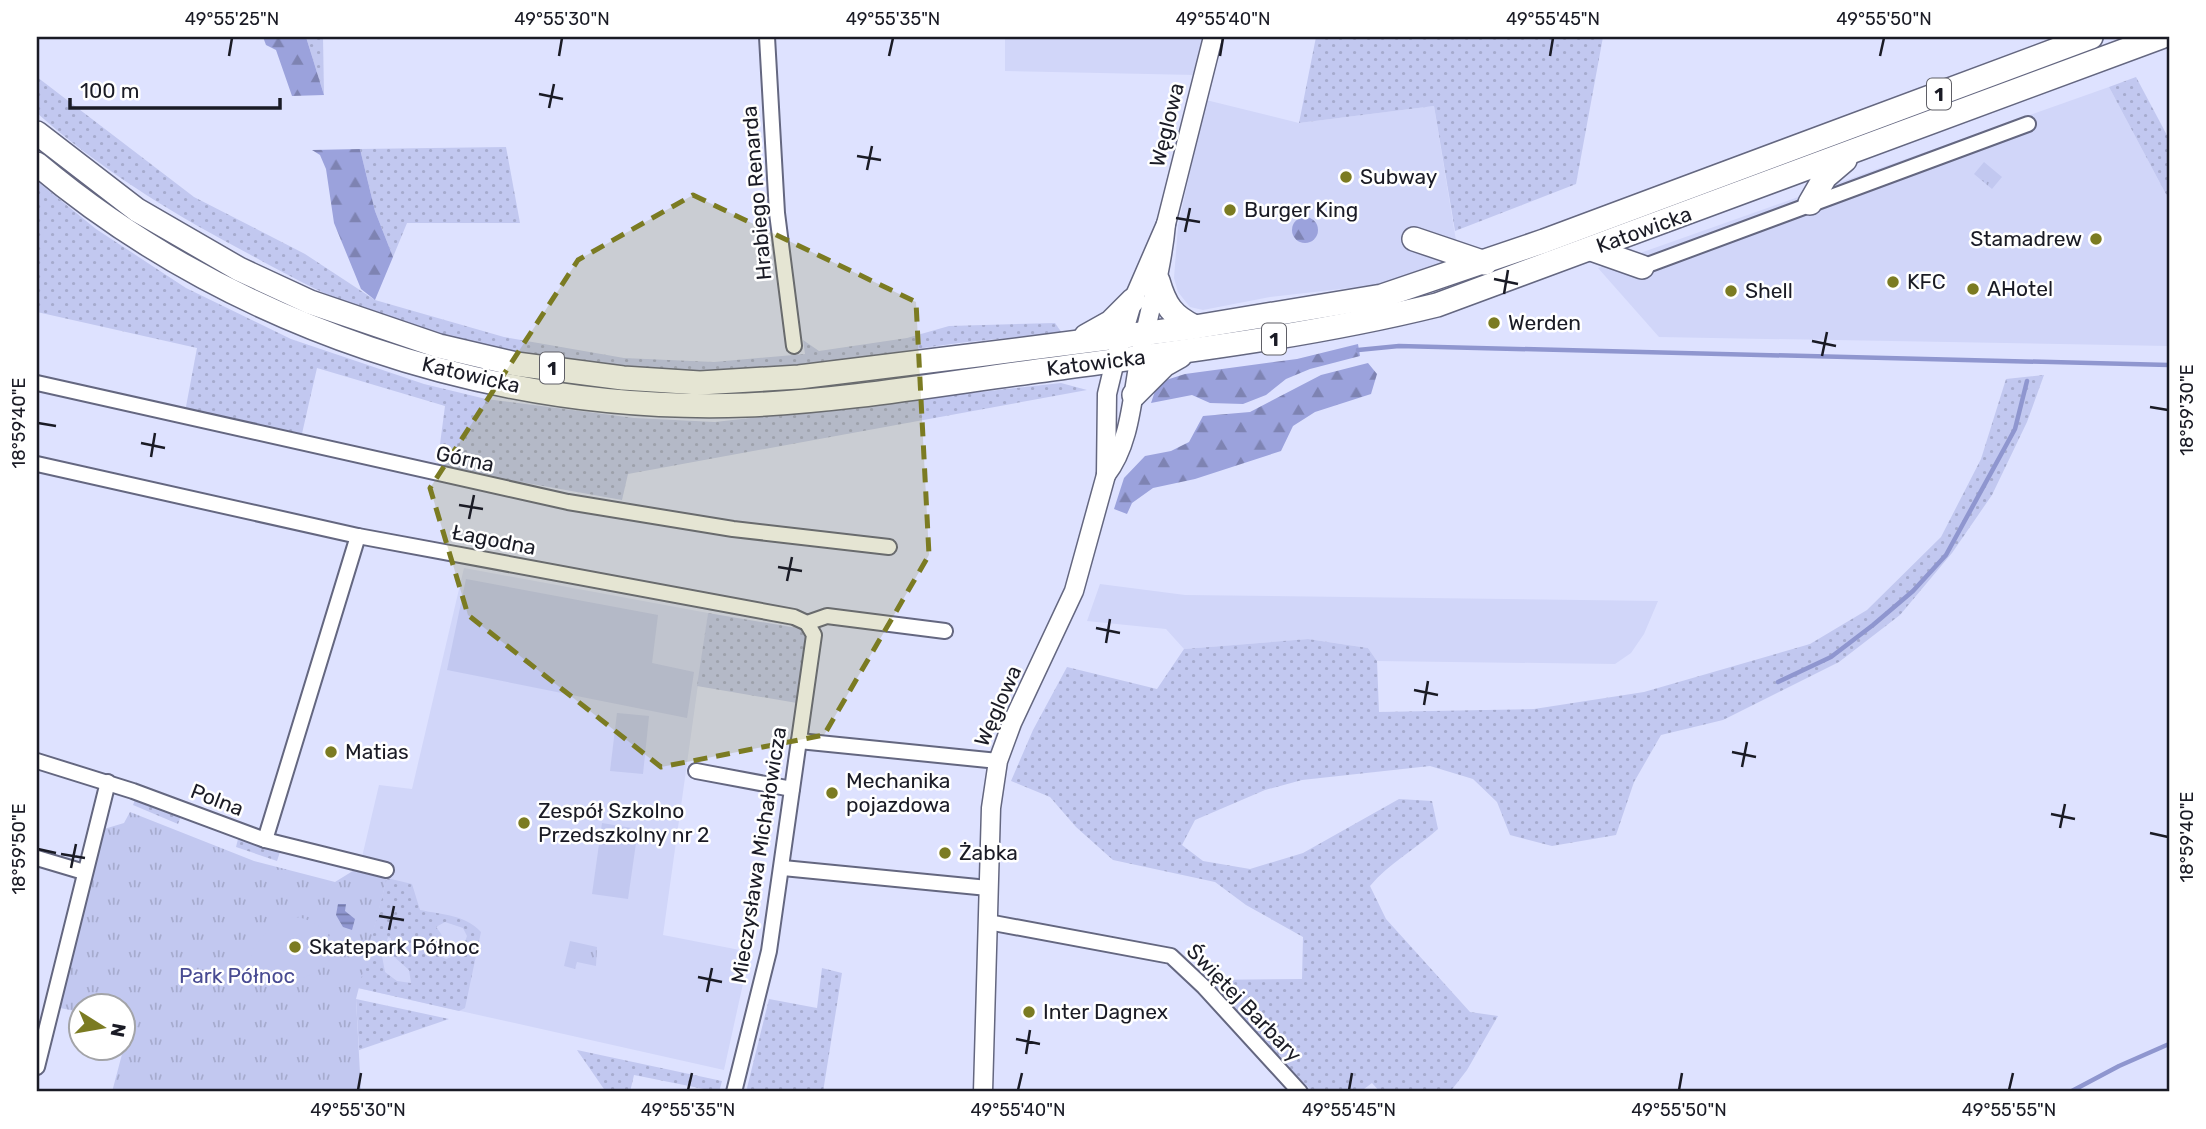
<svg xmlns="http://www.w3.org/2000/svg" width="2206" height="1129" font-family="Rubik,sans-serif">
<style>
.built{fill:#d1d6f9}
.grass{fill:url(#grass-dots);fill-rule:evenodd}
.forest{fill:url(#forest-firs)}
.park{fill:url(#park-tufts)}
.garden{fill:#c2c8f0}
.water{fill:url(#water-rules)}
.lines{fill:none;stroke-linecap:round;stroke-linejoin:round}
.stream{stroke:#8f96cf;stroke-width:4.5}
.minor-casing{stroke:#646780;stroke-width:18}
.tertiary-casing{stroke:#646780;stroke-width:21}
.primary-casing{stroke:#646780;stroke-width:26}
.minor{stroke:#fff;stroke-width:14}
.tertiary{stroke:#fff;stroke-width:18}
.primary{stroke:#fff;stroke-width:23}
.marked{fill:#7b7b22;fill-opacity:0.2;stroke:#7b7b22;stroke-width:5;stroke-dasharray:14 9;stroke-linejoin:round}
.ticks{fill:none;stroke:#1a1b25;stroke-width:2.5}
.poi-dot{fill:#7b7b22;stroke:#fff;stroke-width:2.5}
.labels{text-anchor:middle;stroke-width:5;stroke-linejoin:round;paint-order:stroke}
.shield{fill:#fff;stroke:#5f5f66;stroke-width:2}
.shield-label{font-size:19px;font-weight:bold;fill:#1a1b25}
.street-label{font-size:21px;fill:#1a1b25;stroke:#fff}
.poi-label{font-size:21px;fill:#1a1b25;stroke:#fff;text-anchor:start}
.park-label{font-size:21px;fill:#484b92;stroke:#fff}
.neatline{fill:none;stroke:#1a1b25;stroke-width:2.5}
.ticks-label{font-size:18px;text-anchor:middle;fill:#1a1b25}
</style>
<defs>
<pattern id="grass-dots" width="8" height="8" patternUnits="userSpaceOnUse" patternTransform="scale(1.75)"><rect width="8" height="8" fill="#c2c8f0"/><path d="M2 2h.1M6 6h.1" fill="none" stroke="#a6abce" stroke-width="1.8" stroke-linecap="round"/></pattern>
<pattern id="forest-firs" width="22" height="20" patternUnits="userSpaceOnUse" patternTransform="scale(1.75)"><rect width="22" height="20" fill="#9ba2dc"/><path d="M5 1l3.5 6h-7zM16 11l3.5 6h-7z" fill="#7e83b2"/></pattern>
<pattern id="park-tufts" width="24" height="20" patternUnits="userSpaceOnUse" patternTransform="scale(1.75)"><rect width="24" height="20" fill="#c2c8f0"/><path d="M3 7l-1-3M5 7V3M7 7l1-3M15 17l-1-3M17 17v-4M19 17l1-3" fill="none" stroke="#a6abce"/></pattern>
<pattern id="water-rules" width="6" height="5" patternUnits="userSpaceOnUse" patternTransform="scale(1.75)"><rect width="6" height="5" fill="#8f96cf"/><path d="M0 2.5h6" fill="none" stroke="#747aa8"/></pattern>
</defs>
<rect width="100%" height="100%" fill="#dee2ff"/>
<!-- built -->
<g class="built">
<polygon points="1005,37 1206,37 1196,75 1005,71"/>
<polygon points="2109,87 2169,200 2169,346 1659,337 1598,268"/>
<polygon points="1206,100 1299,123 1434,106 1459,259 1376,285 1270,297 1203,310 1190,307 1178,292 1174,278 1178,226"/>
<polygon points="464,568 708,613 663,935 750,952 724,1070 358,988 390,863 362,857 379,785 412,789"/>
<polygon points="1100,584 1185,595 1658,601 1644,634 1631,653 1615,664 1377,661 1368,648 1308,639 1184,649 1166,629 1087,621"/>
</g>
<!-- grass -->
<g class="grass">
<polygon points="306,37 323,37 324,95"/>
<polygon points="1316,37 1603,37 1576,184 1455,231 1434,106 1299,123"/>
<path d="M37,77L194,197L305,254L375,300L504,337L624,358L714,362L805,354L803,340L819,351L907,338L949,326L1055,323L1062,333C1020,337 978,340 937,346C866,356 796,370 725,371C610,374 483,352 374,314C326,297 281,271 236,247C165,209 98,167 37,113Z"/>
<polygon points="2136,77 2169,139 2169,200 2109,87"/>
<polygon points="506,147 520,223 407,223 393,257 375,211 360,149"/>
<polygon points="37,181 96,229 186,288 291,339 424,384 486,399 634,418 715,422 1061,383 1087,390 628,474 622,500 437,467 445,406 317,368 301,438 185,412 197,348 37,312"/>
<path d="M2044,375L2027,422L1992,495L1952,553L1900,615L1839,662L1723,720L1661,735L1634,782L1616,835L1552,846L1510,835L1497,802L1473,779L1430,766L1302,780L1265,790L1195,820L1182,845L1203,861L1250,869L1303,853L1399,799L1432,801L1438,829C1416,849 1389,863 1370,886L1386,919L1470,1012L1498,1016L1467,1070L1450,1092H1380L1372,1083L1360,1092H1313L1203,980L1302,979L1303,937L1246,905L1215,882L1113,860L1076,827L1050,797L1011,781L1033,730L1067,667L1157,689L1184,649L1308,639L1368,648L1377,661L1379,712L1534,709L1644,692L1810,644L1867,610L1941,537L1981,459L2006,379Z"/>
<polygon points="708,613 803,629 807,639 797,703 697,686"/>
<polygon points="136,797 181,816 178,824 133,805"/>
<polygon points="238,839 280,852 277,861 236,847"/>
<path d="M387,878L412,884L420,910C443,915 464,914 481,932L465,1008L459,1011L358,988ZM445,922L463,928L467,936L461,953L446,959L442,957C445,944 445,937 436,927ZM388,937L391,938L392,955L409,970L411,983L397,981L385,972L382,956Z"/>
<polygon points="822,968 842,973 823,1092 748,1092 747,1088 769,999 817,1008"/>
<polygon points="356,999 449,1019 359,1050"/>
<polygon points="577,1050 722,1081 719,1092 634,1075 630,1092 606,1092"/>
</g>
<!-- forest -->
<g class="forest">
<polygon points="263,37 306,37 324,95 292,96 276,50 266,45"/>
<polygon points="360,149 375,211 393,257 375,300 361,289 334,223 326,169 320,155 312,150"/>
<circle cx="1305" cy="230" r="13"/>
<polygon points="1358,344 1360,356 1310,369 1286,379 1266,395 1243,404 1210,403 1192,395 1151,403 1156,388 1166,380 1185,374 1297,359"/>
<polygon points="1368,363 1377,374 1371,394 1315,412 1293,426 1281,451 1195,479 1153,488 1132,503 1127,514 1114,509 1124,478 1145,456 1171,451 1189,442 1203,416 1250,412 1321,375"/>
</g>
<!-- park -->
<g class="park">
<polygon points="1984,162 2002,177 1992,189 1974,174"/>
<polygon points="130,812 254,861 335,882 356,869 387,878 356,999 361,1092 112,1092 130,1024 123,1022 122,1006 80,1006 80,1012 60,1008 104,829 124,823"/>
<polygon points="570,941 597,947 596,966 577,962 575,969 564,966"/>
</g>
<!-- garden -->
<g class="garden">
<polygon points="466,579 658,615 652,663 694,672 687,718 447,670"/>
<polygon points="617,713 649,716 643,774 610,771"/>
<polygon points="602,823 638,829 628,899 592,894"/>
<path d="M293,917C314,917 329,934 339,951C309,981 288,992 247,972C250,944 267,927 293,917Z"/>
</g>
<!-- water -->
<polygon class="water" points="338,904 346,904 345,911 355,919 352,930 343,927 336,915"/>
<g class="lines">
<!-- stream -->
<g class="stream">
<polyline points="1358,350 1399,346 2169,365"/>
<polyline points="1778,682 1831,657 1873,625 1913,591 1946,555 2015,429 2027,381"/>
<polyline points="2070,1092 2119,1066 2169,1044"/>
</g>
<defs>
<g id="minor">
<polyline points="767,37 777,213 794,346"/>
<polyline points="1642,267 2028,124"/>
<polyline points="37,383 568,502 733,529 889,547"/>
<polyline points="37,464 358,536 794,617 807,623 827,616 945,631"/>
<polyline points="799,741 998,761"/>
<polyline points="37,761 133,791 265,840 386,870"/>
<polyline points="696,771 792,789"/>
<polyline points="265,840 358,536"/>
<polyline points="37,858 84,872"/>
<polyline points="783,868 988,888"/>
<polyline points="988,922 1171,956 1204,987 1300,1092"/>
<polyline points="37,1067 108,782"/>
<polyline points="734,1092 769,951 814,635 807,623"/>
</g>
<g id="tertiary">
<path d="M1106,475C1131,443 1132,395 1140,356C1149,312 1162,269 1166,224L1213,37"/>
<polyline points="983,1092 991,808 998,761 1012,723 1074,591 1106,475 1107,394 1115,361 1133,300 1166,224"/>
</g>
<g id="primary">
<polyline points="37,133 137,210 239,269 310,302 439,346 516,364 623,378 700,383 799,377 977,355 1195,327 1382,296 1544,241 2091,37"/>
<path d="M37,164C230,326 494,414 746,405C845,401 946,383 1045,370C1177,352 1307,337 1437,305L2161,37"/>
<polyline points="1810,203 1825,177 1845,160"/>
<polyline points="1414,239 1485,263"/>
<polyline points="1591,249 1642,267"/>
<path d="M1158,281C1165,305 1172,316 1195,327"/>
<polyline points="1086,336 1111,322 1133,300"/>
<polyline points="1134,395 1164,365 1180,356"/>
</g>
</defs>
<!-- minor casing -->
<use href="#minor" class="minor-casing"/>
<!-- tertiary casing -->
<use href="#tertiary" class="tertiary-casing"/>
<!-- primary casing -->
<use href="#primary" class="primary-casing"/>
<!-- minor -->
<use href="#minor" class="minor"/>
<!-- tertiary -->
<use href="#tertiary" class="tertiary"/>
<!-- primary -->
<use href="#primary" class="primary"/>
</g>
<!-- marked area -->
<path class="marked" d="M693,195L916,302L929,555L824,735L661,767L468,615L430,488L578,260Z"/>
<!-- ticks -->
<path class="ticks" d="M229,56L232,38M559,56L562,38M889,56L893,38M1220,56L1223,38M1550,56L1553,38M1880,56L1884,38M539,94L563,99M549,108L554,84M857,156L881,160M867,170L872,146M1176,218L1200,222M1185,232L1190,208M1494,279L1518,284M1504,294L1508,270M1812,341L1836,346M1822,356L1827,332M2150,407L2168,410M38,423L56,426M141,443L165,448M151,457L155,433M459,505L483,509M469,519L474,495M778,567L802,571M787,581L792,557M1096,628L1120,633M1106,643L1110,619M1414,690L1438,695M1424,705L1428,681M1732,752L1756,757M1742,767L1747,742M2051,814L2075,819M2060,828L2065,804M2150,833L2168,837M38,849L56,853M61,854L85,858M71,868L76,844M379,916L404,920M389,930L394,906M698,977L722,982M707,992L712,968M1016,1039L1040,1044M1026,1054L1030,1030M358,1090L361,1073M688,1090L692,1073M1018,1090L1022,1073M1349,1090L1352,1073M1679,1090L1682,1073M2009,1090L2013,1073"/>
<!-- markers -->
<g class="poi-dot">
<circle cx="1346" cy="177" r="7"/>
<circle cx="1230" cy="210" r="7"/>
<circle cx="2096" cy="239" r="7"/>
<circle cx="1893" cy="282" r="7"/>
<circle cx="1973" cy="289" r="7"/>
<circle cx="1731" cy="291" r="7"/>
<circle cx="1494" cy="323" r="7"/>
<circle cx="331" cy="752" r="7"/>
<circle cx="832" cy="793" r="7"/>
<circle cx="524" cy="823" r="7"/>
<circle cx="945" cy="853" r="7"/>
<circle cx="295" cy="947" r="7"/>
<circle cx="1029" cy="1012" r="7"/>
</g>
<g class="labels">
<!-- shield labels -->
<g class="shield">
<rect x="1927" y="78.5" width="24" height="31" rx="5"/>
<rect x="1262" y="323.5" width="24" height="31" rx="5"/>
<rect x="540" y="352.5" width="24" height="31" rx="5"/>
</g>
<g class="shield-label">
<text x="1939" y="101">1</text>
<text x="1274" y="346">1</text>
<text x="552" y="375">1</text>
</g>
<!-- street labels -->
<g class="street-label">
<text transform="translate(1167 125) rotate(-76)" y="7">Węglowa</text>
<text transform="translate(757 193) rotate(-95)" y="7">Hrabiego Renarda</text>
<text transform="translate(1644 230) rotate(-20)" y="7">Katowicka</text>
<text transform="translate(1096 363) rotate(-7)" y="7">Katowicka</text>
<text transform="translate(471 375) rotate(13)" y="7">Katowicka</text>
<text transform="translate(465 459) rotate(12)" y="7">Górna</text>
<text transform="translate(494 540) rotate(11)" y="7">Łagodna</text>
<text transform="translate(998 706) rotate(-66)" y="7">Węglowa</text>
<text transform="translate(217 800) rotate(21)" y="7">Polna</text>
<text transform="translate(759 855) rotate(-81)" y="7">Mieczysława Michałowicza</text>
<text transform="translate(1244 1003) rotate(46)" y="7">Świętej Barbary</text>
</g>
<!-- poi labels -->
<g class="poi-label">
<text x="1360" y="184">Subway</text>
<text x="1244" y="217">Burger King</text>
<text x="2082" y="246" text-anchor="end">Stamadrew</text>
<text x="1907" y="289">KFC</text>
<text x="1987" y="296">AHotel</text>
<text x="1745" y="298">Shell</text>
<text x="1508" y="330">Werden</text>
<text x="345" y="759">Matias</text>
<text x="846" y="788">Mechanika<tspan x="846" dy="24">pojazdowa</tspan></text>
<text x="538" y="818">Zespół Szkolno<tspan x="538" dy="24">Przedszkolny nr 2</tspan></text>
<text x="959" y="860">Żabka</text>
<text x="309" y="954">Skatepark Północ</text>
<text x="1043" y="1019">Inter Dagnex</text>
</g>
<!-- park labels -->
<g class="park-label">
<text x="237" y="983">Park Północ</text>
</g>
</g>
<!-- border -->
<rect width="2206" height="1129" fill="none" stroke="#ffffff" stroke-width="77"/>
<!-- north arrow -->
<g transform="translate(102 1027) rotate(101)"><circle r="33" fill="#ffffff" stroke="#a3a4a8" stroke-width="2"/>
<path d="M0-5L12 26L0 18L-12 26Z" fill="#7b7b22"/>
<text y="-10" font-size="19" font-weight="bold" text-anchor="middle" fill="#1a1b25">N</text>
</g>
<!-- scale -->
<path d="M70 98v10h210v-10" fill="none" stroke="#1a1b25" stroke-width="3.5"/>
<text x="80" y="98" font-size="21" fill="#1a1b25" stroke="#ffffff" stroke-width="5" paint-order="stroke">100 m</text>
<rect x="38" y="38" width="2130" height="1052" class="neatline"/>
<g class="ticks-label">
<text x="232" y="25">49°55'25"N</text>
<text x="562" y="25">49°55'30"N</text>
<text x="893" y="25">49°55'35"N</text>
<text x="1223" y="25">49°55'40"N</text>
<text x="1553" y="25">49°55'45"N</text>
<text x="1884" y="25">49°55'50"N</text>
<text transform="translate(2187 410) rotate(-90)" y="6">18°59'30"E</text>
<text transform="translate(19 423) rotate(-90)" y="6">18°59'40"E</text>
<text transform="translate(2187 837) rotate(-90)" y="6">18°59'40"E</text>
<text transform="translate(19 849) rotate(-90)" y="6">18°59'50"E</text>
<text x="358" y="1116">49°55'30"N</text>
<text x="688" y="1116">49°55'35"N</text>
<text x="1018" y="1116">49°55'40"N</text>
<text x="1349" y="1116">49°55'45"N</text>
<text x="1679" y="1116">49°55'50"N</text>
<text x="2009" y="1116">49°55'55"N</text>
</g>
</svg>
